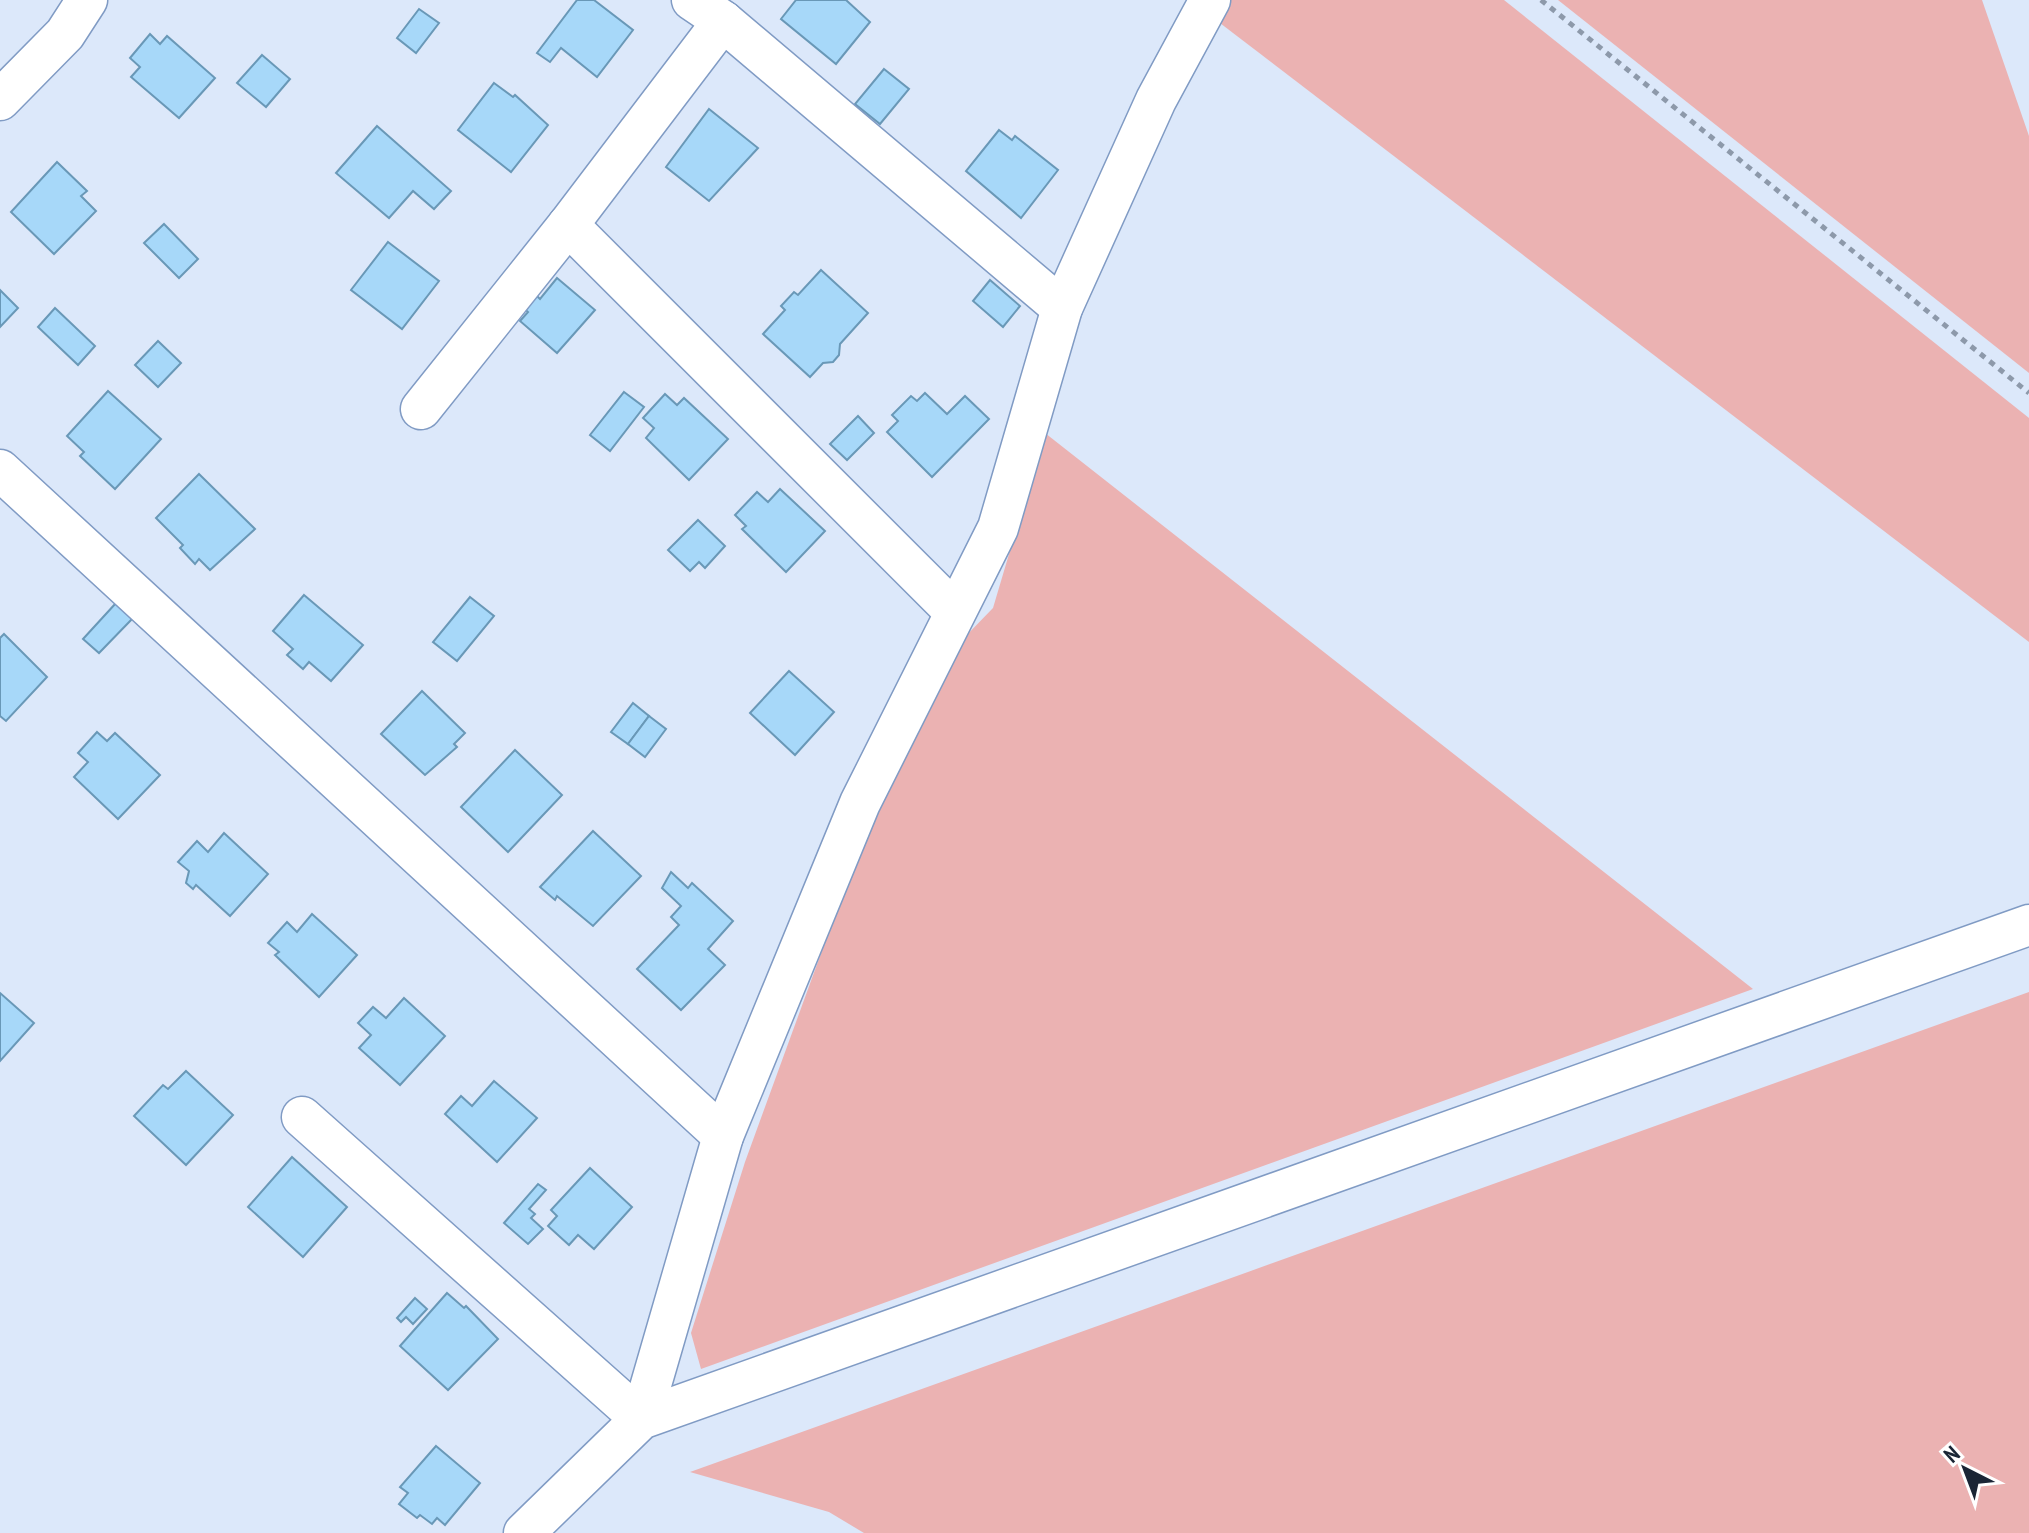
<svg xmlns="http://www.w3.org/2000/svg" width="2029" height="1533" font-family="'PT Sans Narrow',sans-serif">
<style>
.green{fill:#ebb2b2}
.building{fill:#a7d8f9;stroke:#6998b7;stroke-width:2}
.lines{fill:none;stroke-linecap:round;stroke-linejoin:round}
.minor-casing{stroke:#809bc4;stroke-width:43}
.path{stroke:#8d99aa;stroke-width:5;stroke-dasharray:6 6;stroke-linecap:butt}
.minor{stroke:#fff;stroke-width:40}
</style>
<rect width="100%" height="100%" fill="#dce8fa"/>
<!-- green -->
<g class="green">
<polygon points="1226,0 1504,0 2029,418 2029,642 1216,20"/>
<polygon points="1558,0 1982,0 2029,136 2029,373"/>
<polygon points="1045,433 1753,989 701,1369 691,1333 745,1162 870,819 961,641 993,608"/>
<polygon points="2029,992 2029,1533 864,1533 829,1512 690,1472"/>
</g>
<!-- building -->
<g class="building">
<polygon points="577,0 594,0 633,30 597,77 561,48 550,62 537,53"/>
<polygon points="796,0 846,0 870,22 836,64 781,19"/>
<polygon points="419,9 439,23 416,53 397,38"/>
<polygon points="150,34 160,44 167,36 215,78 179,118 131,77 140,67 130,58"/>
<polygon points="262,55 290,79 266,107 237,83"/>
<polygon points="884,69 909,89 880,124 855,104"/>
<polygon points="494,83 513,97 515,95 548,125 511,172 458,130"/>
<polygon points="709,109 758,148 709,201 666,167"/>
<polygon points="377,126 451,191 434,209 413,191 389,218 336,173"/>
<polygon points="999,130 1012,140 1015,136 1058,170 1021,218 966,171"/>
<polygon points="57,162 87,191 81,196 96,211 54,254 11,212"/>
<polygon points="164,224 198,259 179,278 144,243"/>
<polygon points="388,242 439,281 402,329 351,290"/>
<polygon points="821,270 868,313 840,344 839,355 833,362 823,363 810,377 763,334 785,310 781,306 794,292 798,295"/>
<polygon points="557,278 595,310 557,353 520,321 528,312 519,304 531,290 540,299"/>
<polygon points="990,280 1020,306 1003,327 973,301"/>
<polygon points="0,290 18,308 0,327"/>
<polygon points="55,308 95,346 78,365 38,327"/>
<polygon points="158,341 181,363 158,387 135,365"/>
<polygon points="108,391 161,439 115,489 80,456 84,452 67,436"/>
<polygon points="624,392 644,407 610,451 590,435"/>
<polygon points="925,393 947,414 965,396 989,419 932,477 887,432 898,421 892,415 911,396 917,401"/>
<polygon points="665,394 677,405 684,398 728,439 689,480 646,438 654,428 643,418"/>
<polygon points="858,416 874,433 847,460 830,444"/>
<polygon points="199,474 255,529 210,570 199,559 195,564 180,548 183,545 156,518"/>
<polygon points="780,489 825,531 786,572 742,529 746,526 735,515 757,492 768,502"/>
<polygon points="698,520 725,546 705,568 699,562 690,571 668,550"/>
<polygon points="304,595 363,645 331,681 309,662 303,669 287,655 293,649 273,631"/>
<polygon points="470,597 494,616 457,661 433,642"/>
<polygon points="116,603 133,618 99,653 83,639"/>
<polygon points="4,634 47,677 6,721 0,716 0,638"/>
<polygon points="789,671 834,712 795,755 750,713"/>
<polygon points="422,691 465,733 454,744 457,747 425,775 381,734"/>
<polygon points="633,703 649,716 628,744 611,732"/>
<polygon points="649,716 666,729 645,757 628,744"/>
<polygon points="97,732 107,741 115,733 160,775 118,819 74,777 88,762 78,753"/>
<polygon points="515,750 562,795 508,852 461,807"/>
<polygon points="593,831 641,876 593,926 557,896 555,900 540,887"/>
<polygon points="224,833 268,874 230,916 196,885 193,889 186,883 189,871 178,862 197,841 208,852"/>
<polygon points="671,872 688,888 692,883 733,921 708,949 725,965 681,1010 637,969 679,925 671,917 681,906 662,888"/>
<polygon points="312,914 357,955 319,997 275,955 279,952 268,943 287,922 297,932"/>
<polygon points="0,993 34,1023 0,1061"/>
<polygon points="404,998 445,1036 400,1085 359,1048 371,1035 358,1023 373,1007 386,1018"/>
<polygon points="186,1071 233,1115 186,1165 134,1116 163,1085 168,1089"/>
<polygon points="494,1081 537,1118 497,1162 445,1114 461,1096 472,1106"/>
<polygon points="292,1157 347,1207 303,1257 248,1207"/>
<polygon points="590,1168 632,1207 594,1249 578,1235 569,1245 548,1226 557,1216 551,1210"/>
<polygon points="538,1184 546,1190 529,1209 535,1214 531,1218 543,1229 528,1244 504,1223"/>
<polygon points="447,1293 464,1308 466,1306 498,1339 448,1390 400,1346"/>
<polygon points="415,1298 427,1309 413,1324 406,1317 401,1322 397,1318"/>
<polygon points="436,1446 480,1483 445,1525 437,1518 432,1524 420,1515 417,1518 399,1504 408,1493 400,1487"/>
</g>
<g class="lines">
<defs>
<g id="minor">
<polyline points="692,0 723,21 1062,308"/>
<polyline points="0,100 65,34 87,0"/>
<polyline points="568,225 954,611"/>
<polyline points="421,409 568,225 723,21"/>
<polyline points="0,470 723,1136"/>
<polyline points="302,1117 641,1419"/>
<polyline points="641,1419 723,1136 860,803 998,528 1062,308 1156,100 1210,0"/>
<polyline points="524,1533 641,1419 2029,925"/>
</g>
</defs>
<!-- minor casing -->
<use href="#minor" class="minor-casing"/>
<!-- path -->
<polyline class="path" points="1541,0 2029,393"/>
<!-- minor -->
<use href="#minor" class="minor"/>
</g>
<!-- north arrow -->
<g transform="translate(1965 1469) rotate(318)" stroke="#ffffff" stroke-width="6" paint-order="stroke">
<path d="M0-6L14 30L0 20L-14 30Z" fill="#1a2535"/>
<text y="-12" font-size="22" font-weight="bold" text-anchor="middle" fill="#1a2535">N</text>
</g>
</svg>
